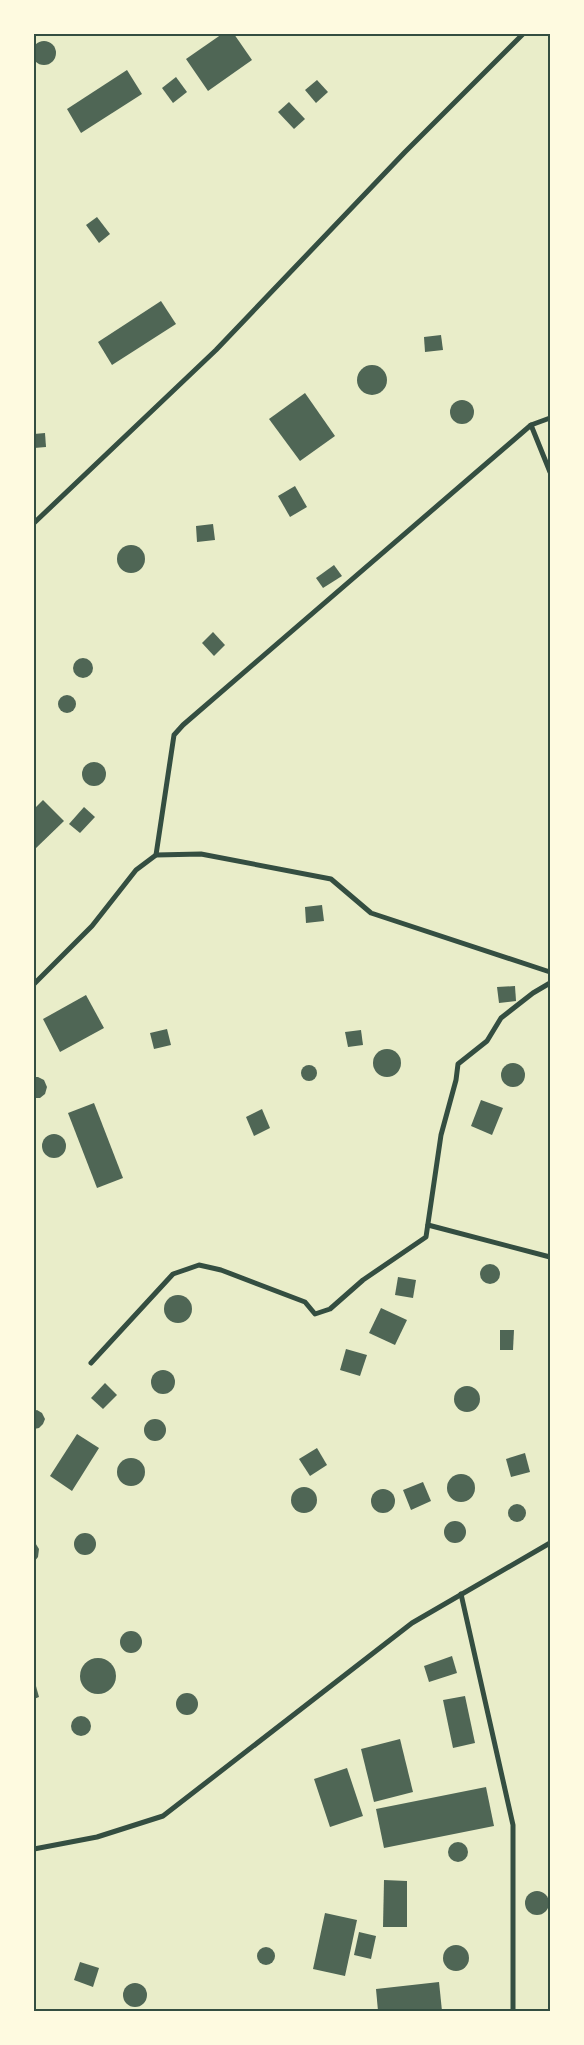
<svg xmlns="http://www.w3.org/2000/svg" width="584" height="2045" font-family="Montserrat,sans-serif">
<style>
.building{fill:#4f6655}
.lines{fill:none;stroke-linecap:round;stroke-linejoin:round}
.minor{stroke:#344e41;stroke-width:5}
.neatline{fill:none;stroke:#344e41;stroke-width:2}
</style>
<rect width="100%" height="100%" fill="#e9edc9"/>
<!-- building -->
<g class="building">
<polygon points="222,34 234,34 252,60 208,91 186,59"/>
<circle cx="44" cy="53" r="12"/>
<polygon points="127,70 142,94 81,133 67,109"/>
<polygon points="176,77 187,92 173,103 162,88"/>
<polygon points="317,80 328,92 316,103 305,90"/>
<polygon points="289,102 305,119 294,129 278,112"/>
<polygon points="97,217 110,234 99,243 86,225"/>
<polygon points="161,301 176,324 112,365 98,342"/>
<polygon points="441,335 443,350 425,352 424,337"/>
<circle cx="372" cy="380" r="15"/>
<polygon points="305,393 335,436 300,461 269,419"/>
<circle cx="462" cy="412" r="12"/>
<polygon points="45,433 46,447 34,448 34,434"/>
<polygon points="295,486 307,507 290,517 278,496"/>
<polygon points="213,524 215,540 197,542 196,526"/>
<circle cx="131" cy="559" r="14"/>
<polygon points="334,565 342,576 323,588 316,578"/>
<polygon points="213,632 225,645 214,656 202,643"/>
<circle cx="83" cy="668" r="10"/>
<circle cx="67" cy="704" r="9"/>
<circle cx="94" cy="774" r="12"/>
<polygon points="43,800 64,821 34,850 34,809"/>
<polygon points="84,807 95,817 80,833 69,824"/>
<polygon points="322,905 324,921 306,923 305,907"/>
<polygon points="515,986 516,1001 499,1003 497,987"/>
<polygon points="86,995 104,1028 60,1052 43,1019"/>
<polygon points="167,1029 171,1045 154,1049 150,1033"/>
<polygon points="361,1030 363,1045 348,1047 345,1032"/>
<circle cx="387" cy="1063" r="14"/>
<circle cx="513" cy="1075" r="12"/>
<circle cx="309" cy="1073" r="8"/>
<polygon points="34,1077 38,1077 44,1080 47,1087 45,1094 40,1098 34,1098"/>
<polygon points="481,1100 503,1108 492,1135 471,1126"/>
<polygon points="94,1103 123,1178 97,1188 68,1113"/>
<polygon points="262,1109 270,1128 254,1136 246,1117"/>
<circle cx="54" cy="1146" r="12"/>
<polygon points="550,1219 550,1235 548,1226"/>
<circle cx="490" cy="1274" r="10"/>
<polygon points="398,1277 416,1280 413,1298 395,1295"/>
<circle cx="178" cy="1309" r="14"/>
<polygon points="381,1308 407,1320 395,1345 369,1333"/>
<polygon points="500,1330 514,1330 513,1350 500,1350"/>
<polygon points="346,1349 367,1355 360,1376 340,1370"/>
<circle cx="163" cy="1382" r="12"/>
<polygon points="105,1383 117,1395 103,1409 91,1398"/>
<circle cx="467" cy="1399" r="13"/>
<polygon points="37,1410 42,1413 45,1419 43,1424 39,1428 34,1429 34,1411"/>
<circle cx="155" cy="1430" r="11"/>
<polygon points="77,1434 99,1448 72,1491 50,1476"/>
<polygon points="317,1448 327,1465 310,1476 299,1459"/>
<polygon points="525,1453 530,1472 511,1477 506,1459"/>
<circle cx="131" cy="1472" r="14"/>
<circle cx="461" cy="1488" r="14"/>
<polygon points="423,1482 431,1501 411,1510 403,1490"/>
<circle cx="304" cy="1500" r="13"/>
<circle cx="383" cy="1501" r="12"/>
<circle cx="517" cy="1513" r="9"/>
<circle cx="455" cy="1532" r="11"/>
<circle cx="85" cy="1544" r="11"/>
<polygon points="34,1541 39,1549 38,1557 34,1562"/>
<circle cx="131" cy="1642" r="11"/>
<polygon points="452,1656 457,1673 429,1682 424,1666"/>
<circle cx="98" cy="1676" r="18"/>
<polygon points="34,1679 39,1697 34,1699"/>
<circle cx="187" cy="1704" r="11"/>
<polygon points="465,1696 475,1743 453,1748 443,1700"/>
<circle cx="81" cy="1726" r="10"/>
<polygon points="400,1739 413,1792 374,1802 361,1749"/>
<polygon points="347,1768 363,1816 330,1827 314,1779"/>
<polygon points="486,1787 494,1826 384,1848 376,1809"/>
<circle cx="458" cy="1852" r="10"/>
<polygon points="384,1880 407,1881 407,1927 383,1927"/>
<circle cx="537" cy="1903" r="12"/>
<polygon points="325,1913 357,1920 345,1976 313,1969"/>
<polygon points="359,1932 376,1936 371,1959 354,1955"/>
<circle cx="456" cy="1958" r="13"/>
<circle cx="266" cy="1956" r="9"/>
<polygon points="80,1962 99,1968 93,1987 74,1980"/>
<polygon points="439,1982 442,2011 378,2011 376,1989"/>
<circle cx="135" cy="1995" r="12"/>
</g>
<g class="lines">
<!-- minor -->
<g class="minor">
<polyline points="531,425 550,472"/>
<polyline points="34,523 216,350 405,152 523,34"/>
<polyline points="156,855 174,735 183,725 531,425 550,418"/>
<polyline points="34,984 92,926 136,870 156,855 201,854 331,879 371,913 550,972"/>
<polyline points="428,1225 550,1257"/>
<polyline points="91,1363 173,1274 199,1265 221,1270 305,1302 315,1314 330,1309 363,1280 426,1237 441,1135 456,1080 458,1064 487,1041 501,1018 533,993 550,983"/>
<polyline points="461,1594 513,1825 513,2011"/>
<polyline points="34,1849 97,1837 163,1816 412,1623 550,1543"/>
</g>
</g>
<!-- border -->
<rect width="584" height="2045" fill="none" stroke="#fefae0" stroke-width="70"/>
<rect x="35" y="35" width="514" height="1975" class="neatline"/>
</svg>
